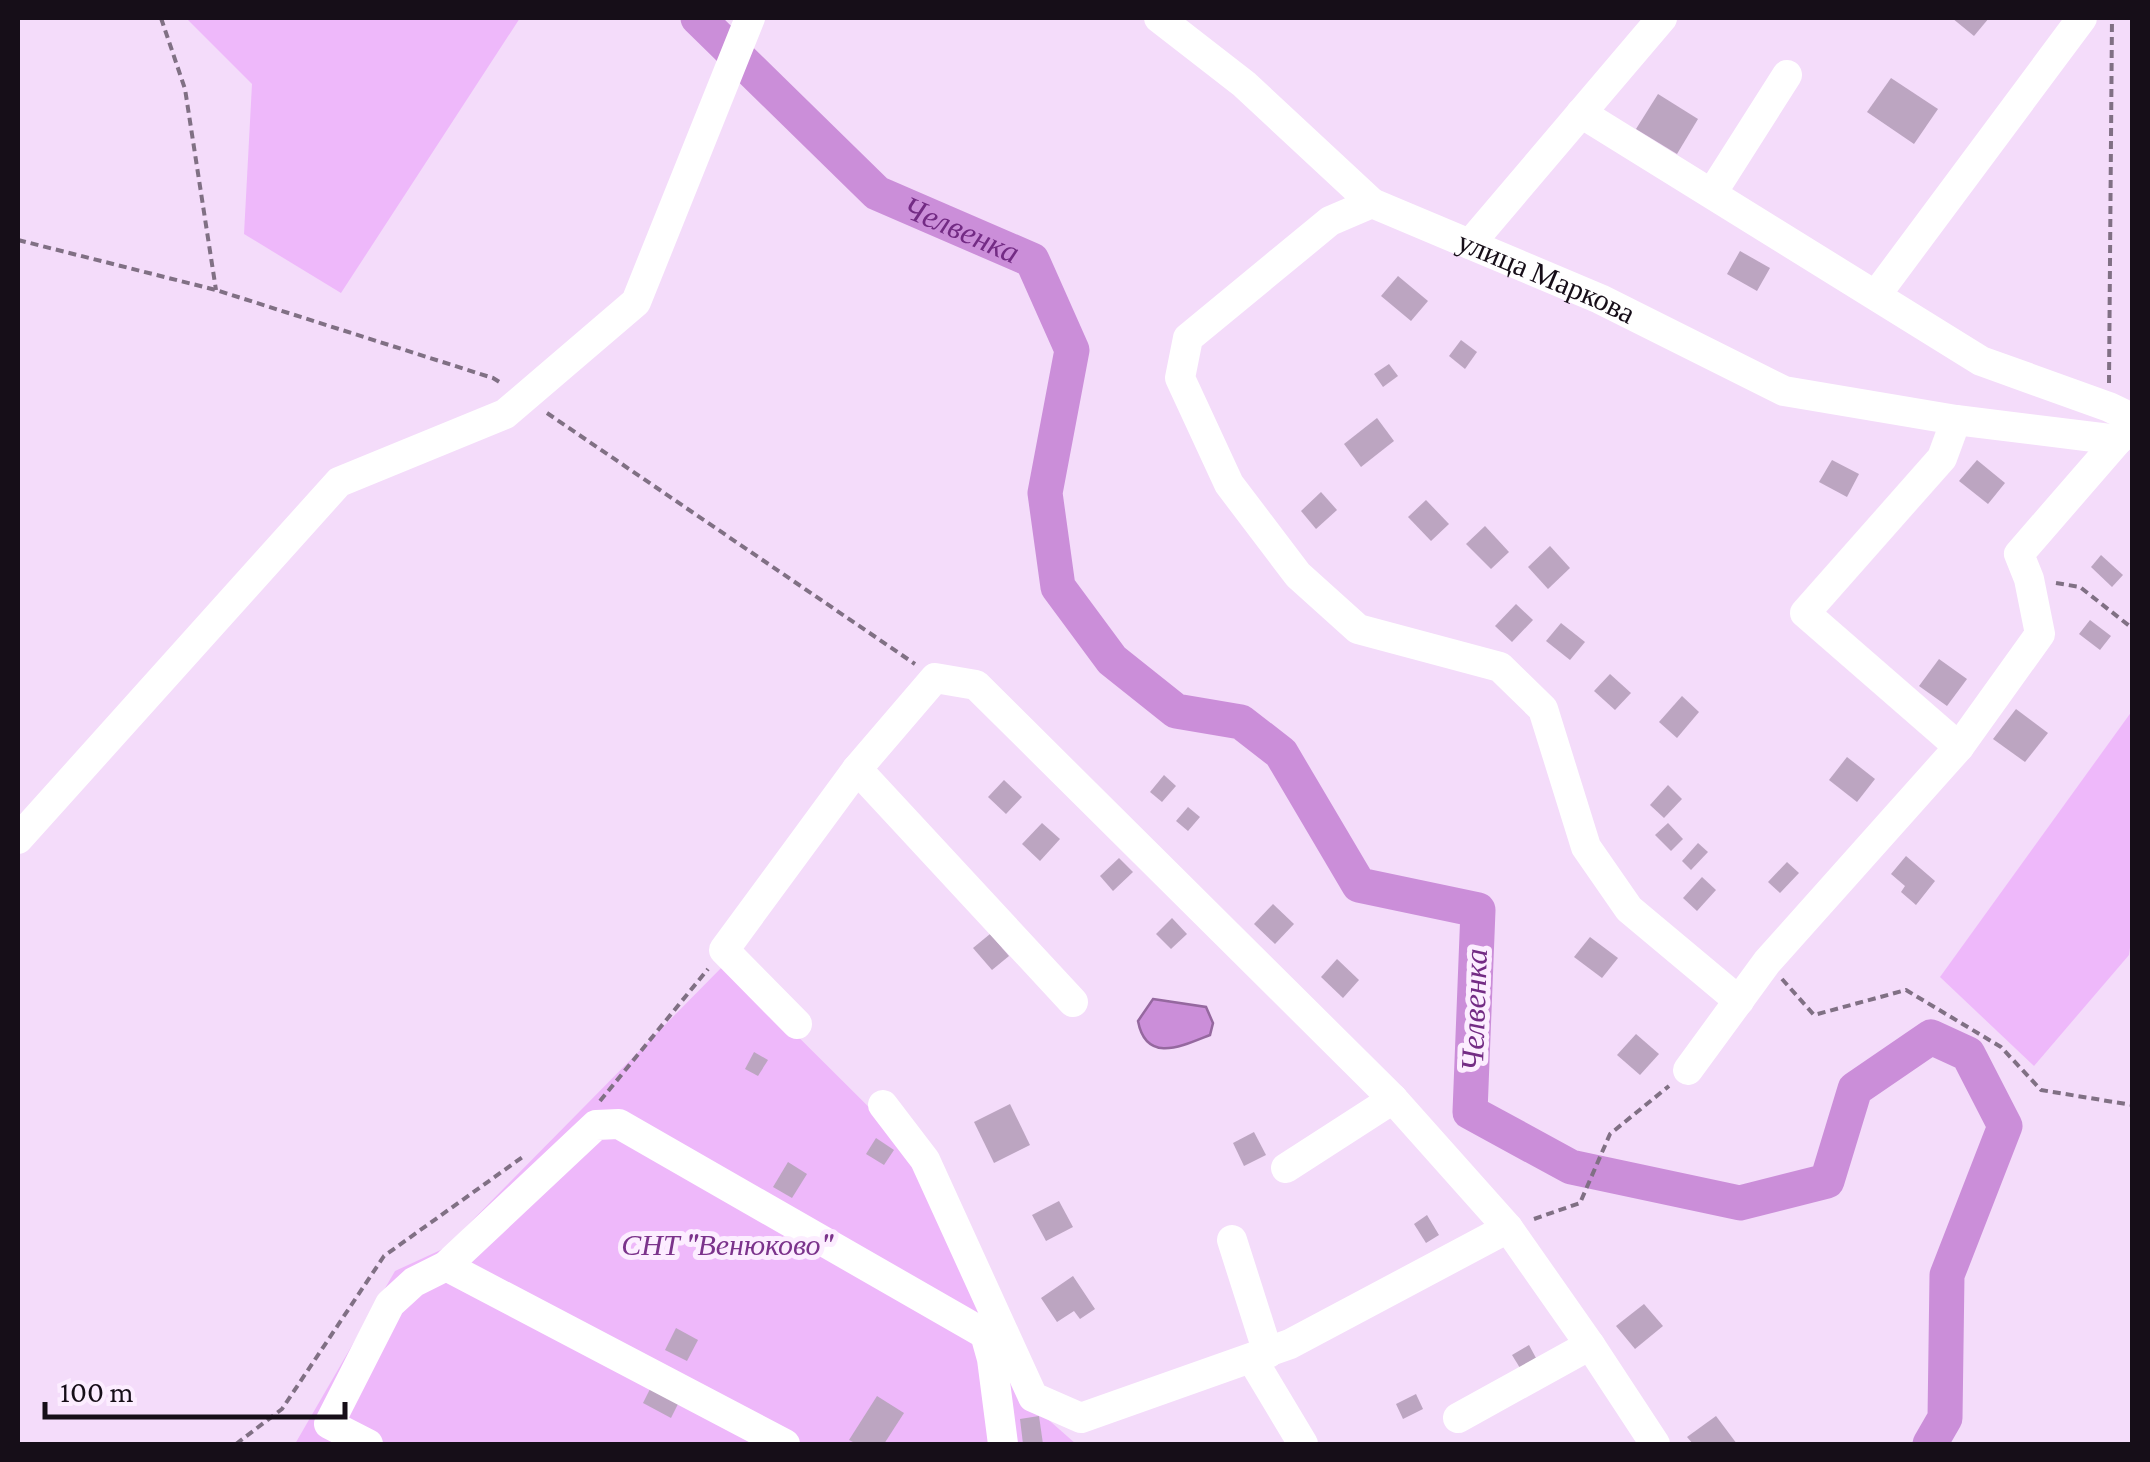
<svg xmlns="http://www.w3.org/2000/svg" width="2150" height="1462" font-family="'Crimson Pro',serif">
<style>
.green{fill:#eeb8fa}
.water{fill:#cb8ed9;stroke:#95689f;stroke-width:2.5}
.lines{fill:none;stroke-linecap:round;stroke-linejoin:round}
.river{stroke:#cb8ed9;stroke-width:35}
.building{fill:#bca5c1}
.path{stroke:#807084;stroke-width:4;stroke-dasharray:8 5;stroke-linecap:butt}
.minor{stroke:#fff;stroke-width:30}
.labels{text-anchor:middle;stroke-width:10;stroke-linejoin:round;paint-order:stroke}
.street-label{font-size:30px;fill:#160e18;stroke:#fcedff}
.park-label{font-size:30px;font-style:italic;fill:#7b338b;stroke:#fcedff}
.water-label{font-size:32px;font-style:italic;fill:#732b84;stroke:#fcedff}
</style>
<rect width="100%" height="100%" fill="#f4dcfa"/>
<!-- green -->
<g class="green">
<polygon points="186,18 520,18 341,293 244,234 252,84"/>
<polygon points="2132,711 2132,933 2129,955 2034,1066 1940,977"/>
<polygon points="725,964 912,1150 1034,1407 1076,1444 295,1444 395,1271 445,1248"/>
</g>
<!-- water -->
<path class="water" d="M1153,999L1206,1007L1213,1023L1210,1035C1182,1046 1146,1064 1138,1021Z"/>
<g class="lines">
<!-- river -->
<path class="river" id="s1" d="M698,18L877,193L1032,260L1072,350L1045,493L1058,587L1112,660L1176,711L1241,722L1281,753L1359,885L1478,910L1470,1112L1571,1167L1740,1203L1827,1181L1855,1089L1931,1037L1968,1054L2005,1126L1947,1275L1945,1418L1930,1444"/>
</g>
<!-- building -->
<g class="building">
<polygon points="1952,18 1989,18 1974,36"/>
<polygon points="1891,78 1938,109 1914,144 1867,112"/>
<polygon points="1658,94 1698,119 1677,154 1636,129"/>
<polygon points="1740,251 1770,268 1757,291 1727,274"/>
<polygon points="1398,276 1428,301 1411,321 1381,296"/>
<polygon points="1461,340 1477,352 1465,369 1449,356"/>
<polygon points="1389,364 1398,376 1383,387 1374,374"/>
<polygon points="1377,418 1394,441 1361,467 1344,444"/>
<polygon points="1832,460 1859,474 1847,497 1819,482"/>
<polygon points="1977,460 2005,483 1988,504 1959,481"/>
<polygon points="1321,492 1337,510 1316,529 1301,511"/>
<polygon points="1426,500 1449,524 1431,541 1408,517"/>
<polygon points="1485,526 1509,552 1491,569 1466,544"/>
<polygon points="1550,546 1570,568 1548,589 1528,567"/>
<polygon points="2101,555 2123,575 2112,587 2091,567"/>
<polygon points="1516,604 1533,620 1512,642 1495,626"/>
<polygon points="2090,620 2111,636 2100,650 2079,634"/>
<polygon points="1561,623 1585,642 1570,660 1546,641"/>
<polygon points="1939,659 1967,679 1947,706 1919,686"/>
<polygon points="1610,674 1631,693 1615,710 1594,691"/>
<polygon points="1682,696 1699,712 1677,738 1659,722"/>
<polygon points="2016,709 2048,733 2025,762 1993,739"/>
<polygon points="1847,757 1875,779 1857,802 1829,780"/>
<polygon points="1164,775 1176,786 1162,802 1150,792"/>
<polygon points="1004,780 1022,797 1006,814 988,797"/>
<polygon points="1668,785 1682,799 1664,818 1650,805"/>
<polygon points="1188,807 1200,817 1188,831 1176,821"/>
<polygon points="1042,823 1060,839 1040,861 1022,844"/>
<polygon points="1668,823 1683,839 1671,851 1655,835"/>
<polygon points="1698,843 1708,852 1691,870 1682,861"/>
<polygon points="1906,856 1935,881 1916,905 1901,892 1905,886 1891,874"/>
<polygon points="1119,858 1133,872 1113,891 1100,876"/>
<polygon points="1787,862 1799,873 1780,893 1768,882"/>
<polygon points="1702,877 1716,890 1697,911 1683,898"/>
<polygon points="1273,904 1294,924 1275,944 1254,924"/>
<polygon points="1172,918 1187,934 1171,949 1156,934"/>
<polygon points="990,934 1009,956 992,970 973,948"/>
<polygon points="1590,937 1618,958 1602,978 1574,957"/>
<polygon points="1337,959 1359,980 1343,998 1321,977"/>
<polygon points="1636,1034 1659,1054 1640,1075 1617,1055"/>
<polygon points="754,1052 768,1060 758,1076 745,1069"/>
<polygon points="1010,1104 1030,1145 994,1163 974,1122"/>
<polygon points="1254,1132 1266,1155 1244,1166 1233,1143"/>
<polygon points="876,1138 894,1150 884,1165 866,1154"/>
<polygon points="788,1162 807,1174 792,1198 773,1187"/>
<polygon points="1059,1201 1073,1227 1046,1241 1032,1215"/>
<polygon points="1427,1215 1439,1235 1426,1243 1414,1224"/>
<polygon points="1073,1276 1095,1309 1080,1319 1074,1311 1057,1322 1041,1298"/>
<polygon points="1644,1304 1663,1326 1635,1349 1616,1326"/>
<polygon points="676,1328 698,1340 687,1361 665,1350"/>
<polygon points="1529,1345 1536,1358 1520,1368 1512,1355"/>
<polygon points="653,1383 681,1398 671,1418 643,1403"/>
<polygon points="1416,1394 1423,1409 1403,1419 1396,1404"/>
<polygon points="877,1396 904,1413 884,1444 857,1444 849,1440"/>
<polygon points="1039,1416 1043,1444 1023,1444 1020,1419"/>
<polygon points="1716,1416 1737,1444 1693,1444 1687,1437"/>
</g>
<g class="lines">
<!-- path -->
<g class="path">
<polyline points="161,18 185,89 216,290"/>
<polyline points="18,240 216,290 493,378 501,383"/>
<polyline points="2109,383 2112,18"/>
<polyline points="547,413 915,664"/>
<polyline points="2056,583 2080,587 2132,628"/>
<polyline points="1782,979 1814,1015 1906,990 2001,1047 2041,1090 2132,1105"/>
<polyline points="600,1101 708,969"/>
<polyline points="1534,1219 1580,1203 1610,1134 1669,1086"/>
<polyline points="236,1444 282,1409 384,1256 524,1156"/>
</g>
<!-- minor -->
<g class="minor">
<path id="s2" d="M1159,18L1244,84L1372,203L1600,299L1784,391L1956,420L2118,440"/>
<polyline points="1581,113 1981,361 2109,407 2132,418"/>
<polyline points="1712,193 1787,75"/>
<polyline points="1372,203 1330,221 1188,338 1180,378 1229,484 1298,575 1358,629 1500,667 1543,709 1586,847 1629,909 1739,1001"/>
<polyline points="1470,244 1662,18"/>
<polyline points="1876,295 2082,18"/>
<polyline points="1956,420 1942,458 1805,613 1959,747"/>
<polyline points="857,769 1073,1002"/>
<polyline points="18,839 339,482 505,414 636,302 750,18"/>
<polyline points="797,1024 724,950 857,769 935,678 976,685 1393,1099 1508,1228 1590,1345 1655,1444"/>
<polyline points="1688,1070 1767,962 1959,747 2040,634 2029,579 2019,554 2118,440 2127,432"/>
<polyline points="883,1105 925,1160 1033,1397 1081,1418 1290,1344 1508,1228"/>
<polyline points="1286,1168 1393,1099"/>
<polyline points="1232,1240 1268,1353"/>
<polyline points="446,1266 785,1444"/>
<polyline points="1252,1359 1303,1444"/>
<polyline points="1458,1418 1590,1345"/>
<polyline points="368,1444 329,1424 390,1304 414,1282 446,1266 596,1125 619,1124 985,1334 992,1359 1003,1444"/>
</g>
</g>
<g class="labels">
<!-- street labels -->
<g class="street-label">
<text dy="10" stroke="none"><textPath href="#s2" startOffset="472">улица Маркова</textPath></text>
</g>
<!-- park labels -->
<g class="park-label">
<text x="727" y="1255">СНТ "Венюково"</text>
</g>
<!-- water labels -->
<g class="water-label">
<text dy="11" stroke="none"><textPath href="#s1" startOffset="342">Челвенка</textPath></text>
<text transform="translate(1474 1010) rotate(-88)" y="11">Челвенка</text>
</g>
</g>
<!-- border -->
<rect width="2150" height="1462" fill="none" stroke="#160e18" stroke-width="40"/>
<!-- scale -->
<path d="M45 1402v15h300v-15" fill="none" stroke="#160e18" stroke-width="5"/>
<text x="60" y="1402" font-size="30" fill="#160e18" stroke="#fcedff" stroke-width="8" paint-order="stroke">100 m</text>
</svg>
